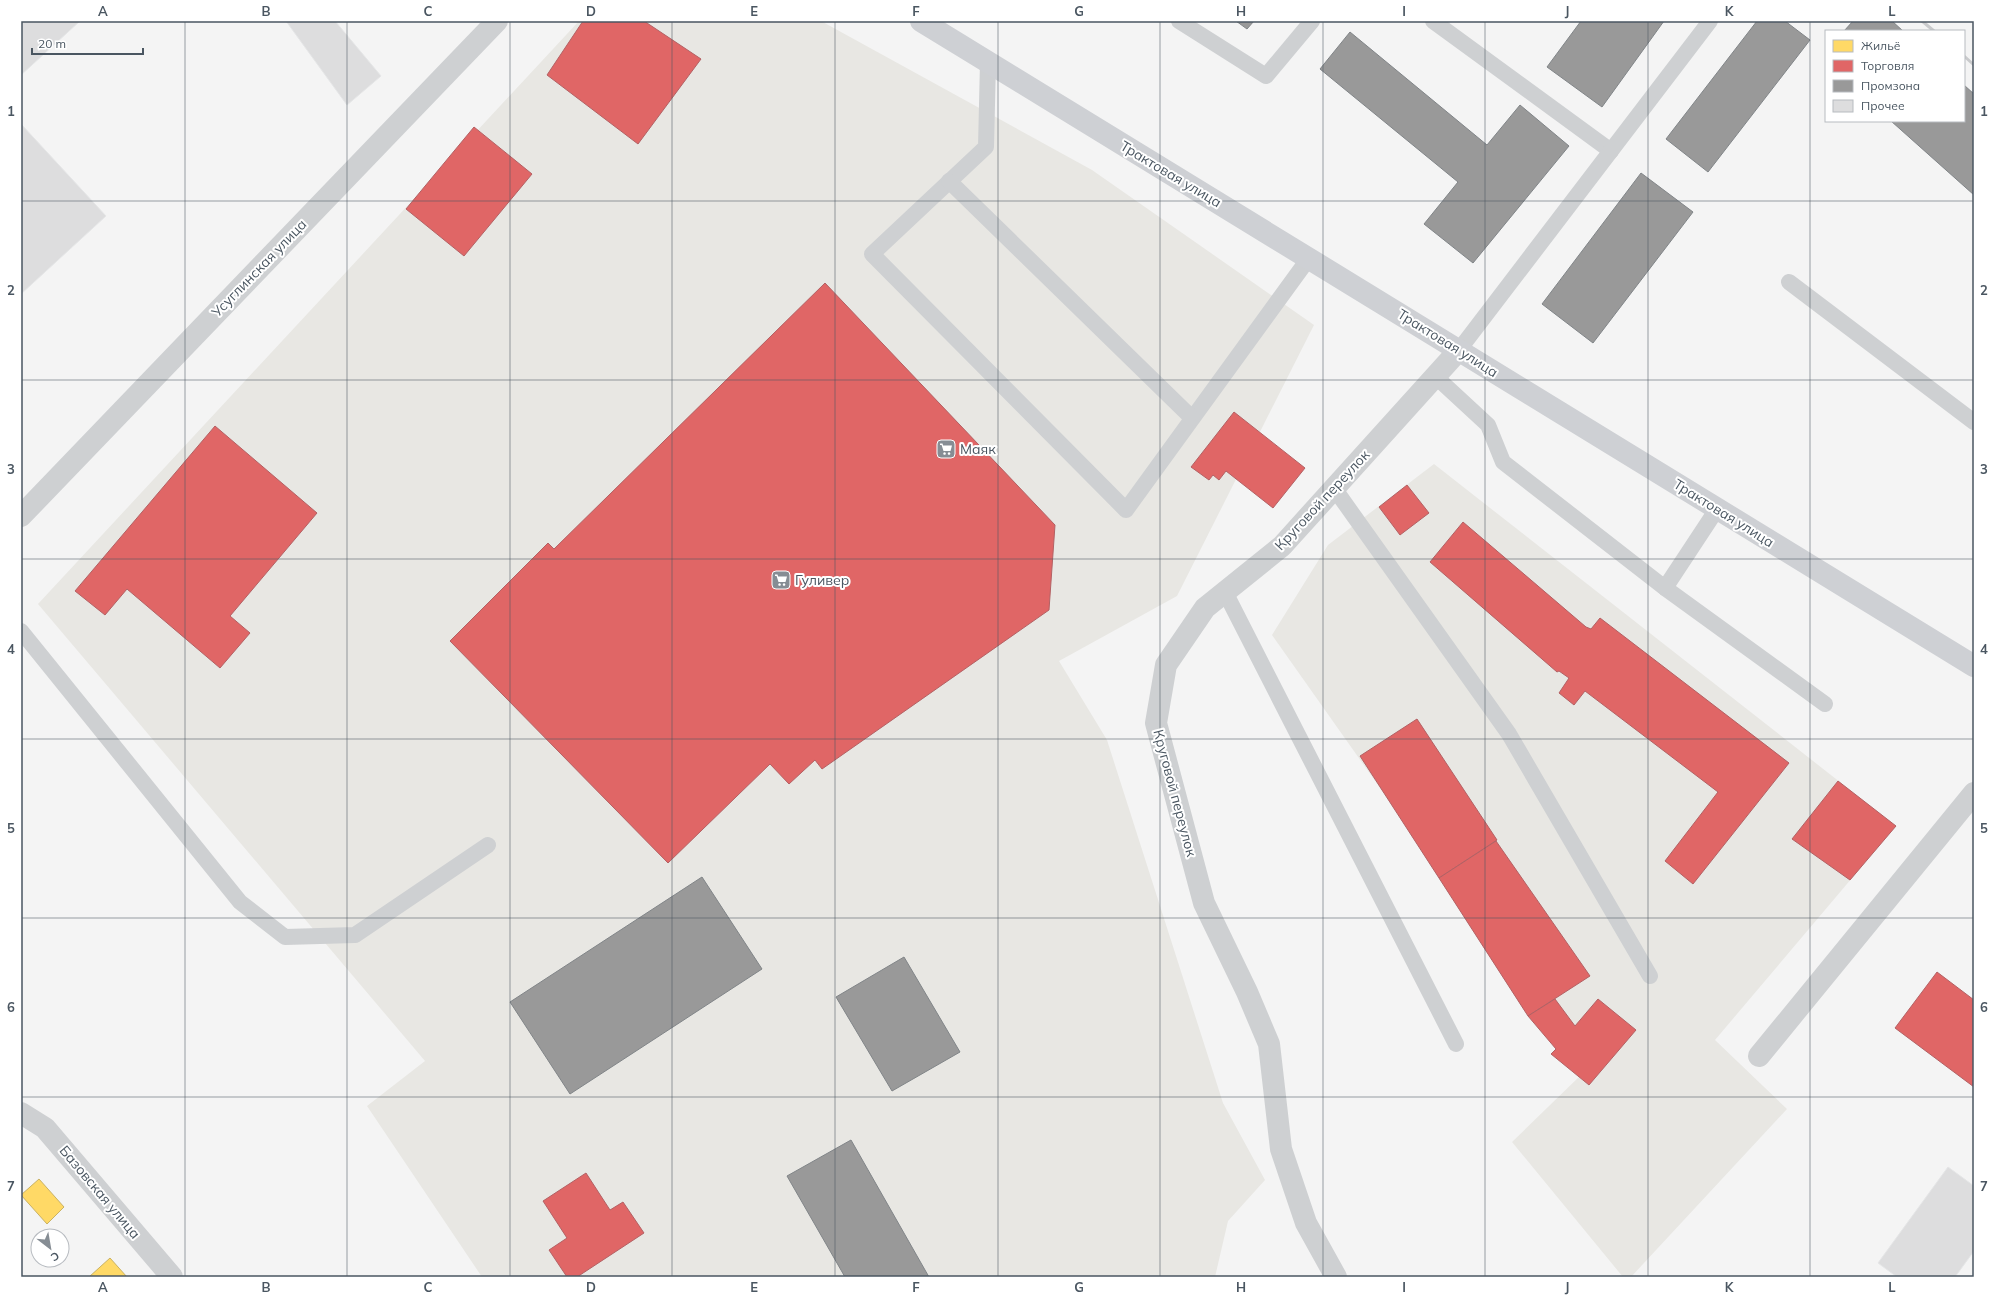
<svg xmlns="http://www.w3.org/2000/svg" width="1995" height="1298" font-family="Mulish,sans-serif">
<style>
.commercial{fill:#e8e7e3}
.homes{fill:#ffd966;stroke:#c9b264}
.shops{fill:#e06666;stroke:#b36164}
.industry{fill:#999;stroke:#818588}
.building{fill:#ddddde;stroke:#e5e6e7}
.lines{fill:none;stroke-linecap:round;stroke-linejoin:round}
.service{stroke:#ced0d2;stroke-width:16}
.minor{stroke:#ced0d2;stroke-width:22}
.secondary{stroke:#ced0d4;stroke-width:22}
.rail{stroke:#c9cacc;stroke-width:3}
.grid{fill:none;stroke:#4a5661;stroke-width:1;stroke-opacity:0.55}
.labels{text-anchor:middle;stroke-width:4;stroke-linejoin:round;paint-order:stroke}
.street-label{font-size:14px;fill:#4a5661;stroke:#fff}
.poi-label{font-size:14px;fill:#4a5661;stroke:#fff;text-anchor:start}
.neatline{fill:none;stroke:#4a5661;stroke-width:1.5}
.grid-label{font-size:13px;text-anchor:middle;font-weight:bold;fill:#4a5661}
</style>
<rect width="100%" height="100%" fill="#f4f4f4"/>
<!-- commercial -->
<g class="commercial">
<polygon points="579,21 821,21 1092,170 1314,325 1177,596 1059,661 1107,740 1223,1103 1265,1180 1228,1221 1215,1277 482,1277 367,1106 425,1061 38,604"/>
<polygon points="1434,464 1896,826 1715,1040 1787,1109 1631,1277 1623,1277 1512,1142 1582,1074 1272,635 1328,545"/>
</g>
<!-- homes -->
<g class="homes">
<polygon points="39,1179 64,1207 47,1224 21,1195"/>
<polygon points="110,1258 127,1277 89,1277"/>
</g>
<!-- shops -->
<g class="shops">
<polygon points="583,21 644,21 701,59 638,144 547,75"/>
<polygon points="474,127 532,174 464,256 406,209"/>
<polygon points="825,283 1055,525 1049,610 822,769 815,760 789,784 770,764 668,863 450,641 548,543 554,549"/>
<polygon points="1234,412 1305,468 1273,508 1226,471 1219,480 1213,475 1209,480 1191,467"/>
<polygon points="215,426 317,513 230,616 250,633 220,668 127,589 105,615 75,591"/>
<polygon points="1407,485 1429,513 1400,535 1379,507"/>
<polygon points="1463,522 1586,627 1591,629 1600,618 1789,763 1693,884 1665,861 1718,792 1585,691 1574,705 1559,693 1569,678 1559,671 1557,672 1430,562"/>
<polygon points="1417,719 1497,840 1439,878 1360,756"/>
<polygon points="1838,781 1896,826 1850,880 1792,839"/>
<polygon points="1496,841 1590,976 1528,1016 1439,878"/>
<polygon points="1937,972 1974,1000 1974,1087 1895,1028"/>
<polygon points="1555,999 1575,1026 1598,999 1636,1030 1589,1085 1551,1054 1556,1049 1528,1016"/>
<polygon points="586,1173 610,1210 623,1202 644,1233 577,1277 567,1277 549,1250 567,1238 543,1201"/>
</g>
<!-- industry -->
<g class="industry">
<polygon points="1236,21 1254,21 1247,29"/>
<polygon points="1581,21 1664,21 1602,107 1547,67"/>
<polygon points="1757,21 1785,21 1810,40 1708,172 1666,139"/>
<polygon points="1853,21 1892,21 1903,31 1844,31"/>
<polygon points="1350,32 1487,145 1520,105 1569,146 1473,263 1424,224 1458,182 1320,69"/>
<polygon points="1964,85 1974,94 1974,195 1891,121 1964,121"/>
<polygon points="1641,173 1693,212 1593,343 1542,304"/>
<polygon points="702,877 762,969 570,1094 510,1002"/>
<polygon points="904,957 960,1052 892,1091 836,997"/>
<polygon points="851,1140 929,1277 845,1277 787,1176"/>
</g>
<!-- building -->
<g class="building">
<polygon points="21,21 80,21 21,75"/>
<polygon points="286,21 335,21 381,76 347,105"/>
<polygon points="21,124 106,216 21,294"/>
<polygon points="1948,1167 1974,1186 1974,1251 1955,1277 1897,1277 1878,1263"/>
</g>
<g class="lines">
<!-- service -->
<g class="service">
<polyline points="1179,21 1266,76 1312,21"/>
<polyline points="1433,21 1611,151"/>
<polyline points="988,62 986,147 872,254 1126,510 1309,258"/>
<polyline points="949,181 1192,418"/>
<polyline points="1789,282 1974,422"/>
<polyline points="1459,350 1710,21"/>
<polyline points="1435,376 1488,425 1503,462 1665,588 1825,704"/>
<polyline points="1334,488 1509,734 1650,976"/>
<polyline points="1665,588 1717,509"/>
<polyline points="1225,592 1456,1044"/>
<polyline points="21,631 240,902 285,937 355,935 488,845"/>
</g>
<!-- minor -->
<g class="minor">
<polyline points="21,516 497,21"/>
<polyline points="1759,1056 1974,793"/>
<polyline points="21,1113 45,1128 172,1277"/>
<polyline points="1336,1277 1306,1223 1281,1149 1269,1044 1247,992 1204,903 1156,723 1166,665 1205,608 1282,546 1459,350"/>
</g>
<!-- secondary -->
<polyline class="secondary" points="921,21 1974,666"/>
<!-- rail -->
<g class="rail">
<polyline points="1922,21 1934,31"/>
<polyline points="1964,56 1974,65"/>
</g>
</g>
<!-- grid -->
<path class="grid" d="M185,21V1277M347,21V1277M510,21V1277M672,21V1277M835,21V1277M998,21V1277M1160,21V1277M1323,21V1277M1485,21V1277M1648,21V1277M1810,21V1277M21,201H1974M21,380H1974M21,559H1974M21,739H1974M21,918H1974M21,1097H1974"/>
<!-- icons -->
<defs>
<symbol id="supermarket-square" viewBox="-11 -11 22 22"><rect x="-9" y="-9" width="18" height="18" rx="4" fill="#868d94" stroke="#fff"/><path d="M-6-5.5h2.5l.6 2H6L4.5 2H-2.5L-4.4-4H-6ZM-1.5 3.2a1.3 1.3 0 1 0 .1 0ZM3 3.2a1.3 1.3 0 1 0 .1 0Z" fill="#fff"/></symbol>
</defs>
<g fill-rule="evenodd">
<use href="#supermarket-square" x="935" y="438" width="22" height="22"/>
<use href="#supermarket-square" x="770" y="569" width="22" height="22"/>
</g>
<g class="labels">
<!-- street labels -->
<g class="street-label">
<text transform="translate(1171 174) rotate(31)" y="5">Трактовая улица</text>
<text transform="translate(259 268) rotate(-46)" y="5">Усуглинская улица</text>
<text transform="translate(1448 343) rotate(32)" y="5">Трактовая улица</text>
<text transform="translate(1322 500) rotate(-47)" y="5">Круговой переулок</text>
<text transform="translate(1724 513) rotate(32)" y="5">Трактовая улица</text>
<text transform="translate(1175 793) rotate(75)" y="5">Круговой переулок</text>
<text transform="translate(100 1192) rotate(50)" y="5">Базовская улица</text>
</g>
<!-- poi labels -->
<g class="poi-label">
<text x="960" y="454">Маяк</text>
<text x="795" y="585">Гуливер</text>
</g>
</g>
<!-- border -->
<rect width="1995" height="1298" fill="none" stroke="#ffffff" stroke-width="44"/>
<!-- legend -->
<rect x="1825" y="30" width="140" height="92" fill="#ffffff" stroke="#b7bbc0"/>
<rect x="1833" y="40" width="20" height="12" fill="#ffd966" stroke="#b7bbc0"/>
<text x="1861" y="50" font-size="12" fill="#4a5661">Жильё</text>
<rect x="1833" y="60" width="20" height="12" fill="#e06666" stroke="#b7bbc0"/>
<text x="1861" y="70" font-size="12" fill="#4a5661">Торговля</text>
<rect x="1833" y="80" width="20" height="12" fill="#999999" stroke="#b7bbc0"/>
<text x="1861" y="90" font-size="12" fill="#4a5661">Промзона</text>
<rect x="1833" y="100" width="20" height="12" fill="#ddddde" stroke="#b7bbc0"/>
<text x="1861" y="110" font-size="12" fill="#4a5661">Прочее</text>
<!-- north arrow -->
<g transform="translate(50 1248) rotate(149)"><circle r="19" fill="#ffffff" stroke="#b7bbc0"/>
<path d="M0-3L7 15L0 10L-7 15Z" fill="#868d94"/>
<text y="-6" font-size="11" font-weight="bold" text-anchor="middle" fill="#4a5661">С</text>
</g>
<!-- scale -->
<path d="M32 48v6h111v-6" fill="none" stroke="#4a5661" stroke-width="2"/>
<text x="38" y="48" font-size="12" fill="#4a5661" stroke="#ffffff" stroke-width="3" paint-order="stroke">20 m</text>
<rect x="22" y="22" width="1951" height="1254" class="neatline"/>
<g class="grid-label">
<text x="103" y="16">A</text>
<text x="266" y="16">B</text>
<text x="428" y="16">C</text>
<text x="591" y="16">D</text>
<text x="754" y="16">E</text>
<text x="916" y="16">F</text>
<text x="1079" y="16">G</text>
<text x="1241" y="16">H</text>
<text x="1404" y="16">I</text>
<text x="1567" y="16">J</text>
<text x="1729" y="16">K</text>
<text x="1892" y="16">L</text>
<text x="11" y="116">1</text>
<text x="1984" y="116">1</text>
<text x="11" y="295">2</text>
<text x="1984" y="295">2</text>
<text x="11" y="474">3</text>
<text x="1984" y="474">3</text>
<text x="11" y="654">4</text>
<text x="1984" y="654">4</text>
<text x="11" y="833">5</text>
<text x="1984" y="833">5</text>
<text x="11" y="1012">6</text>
<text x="1984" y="1012">6</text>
<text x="11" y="1191">7</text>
<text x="1984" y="1191">7</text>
<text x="103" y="1292">A</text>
<text x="266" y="1292">B</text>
<text x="428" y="1292">C</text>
<text x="591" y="1292">D</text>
<text x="754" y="1292">E</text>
<text x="916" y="1292">F</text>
<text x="1079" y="1292">G</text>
<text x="1241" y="1292">H</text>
<text x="1404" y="1292">I</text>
<text x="1567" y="1292">J</text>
<text x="1729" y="1292">K</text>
<text x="1892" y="1292">L</text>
</g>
</svg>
